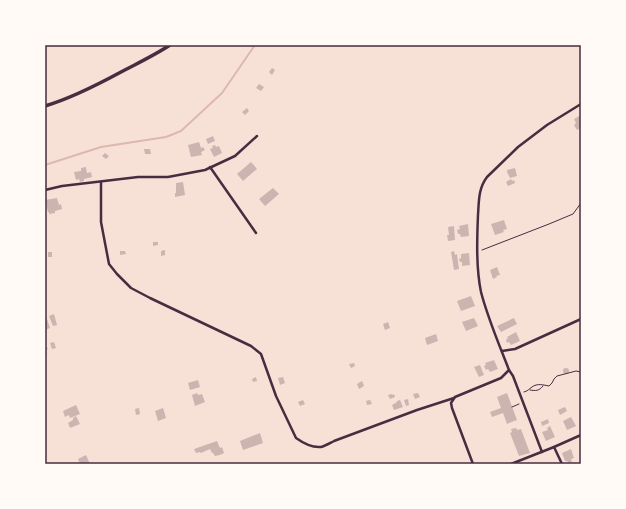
<svg xmlns="http://www.w3.org/2000/svg" width="626" height="509" font-family="Lato,sans-serif">
<style>
.lines{fill:none;stroke-linecap:round;stroke-linejoin:round}
.stream{stroke:#dcb8b0;stroke-width:2}
.building{fill:#ccb4b1}
.path{stroke:#4a2c40;stroke-width:1}
.minor{stroke:#4a2c40;stroke-width:2.5}
.tertiary{stroke:#4a2c40;stroke-width:3.5}
.neatline{fill:none;stroke:#4a2c40;stroke-width:1.5}
</style>
<rect width="100%" height="100%" fill="#f7e1d7"/>
<g class="lines">
<!-- stream -->
<polyline class="stream" points="45,165 101,147 166,137 181,131 222,93 255,45"/>
</g>
<!-- building -->
<g class="building">
<polygon points="272,68 275,70 272,75 269,72"/>
<polygon points="259,84 264,87 261,91 256,88"/>
<polygon points="247,108 249,111 245,115 242,112"/>
<polygon points="581,115 581,128 577,130 574,125 576,123 574,119"/>
<polygon points="213,136 215,141 208,144 206,139"/>
<polygon points="199,142 201,148 203,147 205,150 201,152 202,155 191,157 188,145"/>
<polygon points="215,145 216,147 219,146 222,153 214,157 210,149 213,148 212,146"/>
<polygon points="144,149 150,149 151,154 145,154"/>
<polygon points="105,153 109,156 106,159 102,156"/>
<polygon points="251,162 257,169 243,181 237,174"/>
<polygon points="86,167 87,173 91,172 92,177 84,179 84,181 80,182 79,179 76,180 74,172 81,171 81,168"/>
<polygon points="515,168 517,176 510,178 507,172 507,170"/>
<polygon points="511,179 512,181 514,180 515,183 508,186 506,182"/>
<polygon points="183,182 185,195 175,197 175,193 176,193 176,183"/>
<polygon points="273,188 279,194 265,206 259,199"/>
<polygon points="57,198 59,205 61,204 62,209 55,211 55,213 49,214 49,212 48,212 45,200"/>
<polygon points="504,220 507,229 503,230 504,232 495,235 491,224"/>
<polygon points="468,224 469,236 461,237 460,234 458,234 457,230 460,229 459,226"/>
<polygon points="454,226 455,240 448,241 447,235 449,235 448,227"/>
<polygon points="153,242 158,242 158,245 153,246"/>
<polygon points="165,250 165,255 161,256 161,251"/>
<polygon points="120,251 125,251 126,254 120,255"/>
<polygon points="454,251 455,255 457,254 459,269 454,270 451,252"/>
<rect x="48" y="252" width="4" height="5"/>
<polygon points="469,253 470,265 462,266 462,262 460,262 459,259 461,258 461,254"/>
<polygon points="497,267 500,275 496,276 497,277 493,279 490,270"/>
<polygon points="471,296 475,306 461,311 457,301"/>
<polygon points="54,314 57,325 53,326 49,316"/>
<polygon points="474,318 478,326 466,331 462,322"/>
<polygon points="514,318 517,324 501,332 497,326"/>
<polygon points="45,319 47,319 50,328 45,330"/>
<polygon points="388,322 390,328 385,330 383,324"/>
<polygon points="516,332 520,341 511,345 509,342 507,343 506,340 508,338 507,337"/>
<polygon points="436,334 438,341 427,345 425,338"/>
<polygon points="54,342 56,348 52,349 50,343"/>
<polygon points="45,346 46,346 48,349 46,350 47,354 45,355"/>
<polygon points="494,360 498,369 490,372 488,369 486,370 484,366 486,365 485,363"/>
<polygon points="354,363 355,366 351,368 349,364"/>
<polygon points="480,365 484,375 479,377 474,367"/>
<circle cx="566" cy="371" r="3"/>
<polygon points="256,377 257,381 253,382 252,379"/>
<polygon points="283,377 285,383 280,385 278,378"/>
<polygon points="198,380 200,387 190,390 188,383"/>
<polygon points="362,381 364,386 359,389 357,384"/>
<polygon points="197,393 198,395 202,394 205,402 195,406 192,395"/>
<polygon points="418,393 420,397 415,399 413,394"/>
<polygon points="507,393 517,420 507,424 503,413 492,417 490,412 501,408 497,397"/>
<polygon points="392,394 392,395 394,394 395,397 390,399 388,395"/>
<polygon points="408,399 409,405 406,406 404,400"/>
<polygon points="303,400 305,404 300,406 298,402"/>
<polygon points="370,400 372,404 367,405 366,401"/>
<polygon points="400,400 403,407 394,410 392,405 397,402 397,401"/>
<polygon points="76,405 80,414 70,418 69,415 65,417 63,411"/>
<polygon points="565,407 567,411 560,415 558,410"/>
<polygon points="139,408 140,414 136,415 135,409"/>
<polygon points="163,408 166,418 158,421 155,411"/>
<polygon points="76,416 80,424 70,428 68,423 73,420 73,418"/>
<polygon points="571,417 576,426 567,430 563,421"/>
<polygon points="548,419 549,423 542,426 541,422"/>
<polygon points="550,426 555,437 546,441 542,432 548,430 547,428"/>
<polygon points="516,428 517,430 521,429 530,453 519,456 510,433 512,432 511,429"/>
<polygon points="260,433 263,443 243,450 240,441"/>
<polygon points="217,441 220,448 222,447 224,453 220,455 215,456 213,453 212,453 210,449 201,453 200,452 196,453 194,449"/>
<polygon points="571,449 574,458 571,459 572,462 568,463 567,461 565,461 562,453"/>
<polygon points="86,455 90,464 80,464 78,459"/>
</g>
<g class="lines">
<!-- path -->
<g class="path">
<polyline points="482,250 549,224 573,214 581,203"/>
<path d="M530,390C536,391 539,391 543,386"/>
<path d="M524,392C528,391 529,389 532,387C537,383 544,385 549,386L552,383L554,379L557,376L576,371L581,372"/>
<polyline points="512,407 519,404"/>
</g>
<!-- minor -->
<g class="minor">
<polyline points="210,167 256,233"/>
<path d="M101,182V222L109,264L117,274L131,288L150,298L251,346L261,354L276,396L296,438C303,443 311,448 321,447C325,446 330,443 334,441L417,410L454,398"/>
<polyline points="45,190 62,186 138,177 168,177 205,170 235,156 257,136"/>
<polyline points="502,351 515,349 581,319"/>
<polyline points="509,370 513,376 542,452"/>
<polyline points="554,447 562,464"/>
<path d="M473,464L452,408L451,403L455,397L501,378L509,370C499,344 488,319 481,292C476,268 477,239 478,215C479,202 478,189 487,177L518,147L547,125L581,104"/>
<polyline points="511,464 554,447 581,435"/>
</g>
<!-- tertiary -->
<path class="tertiary" d="M45,106C72,98 97,85 121,72C138,63 155,55 170,45"/>
</g>
<!-- border -->
<rect width="626" height="509" fill="none" stroke="#fffaf5" stroke-width="92"/>
<rect x="46" y="46" width="534" height="417" class="neatline"/>
</svg>
